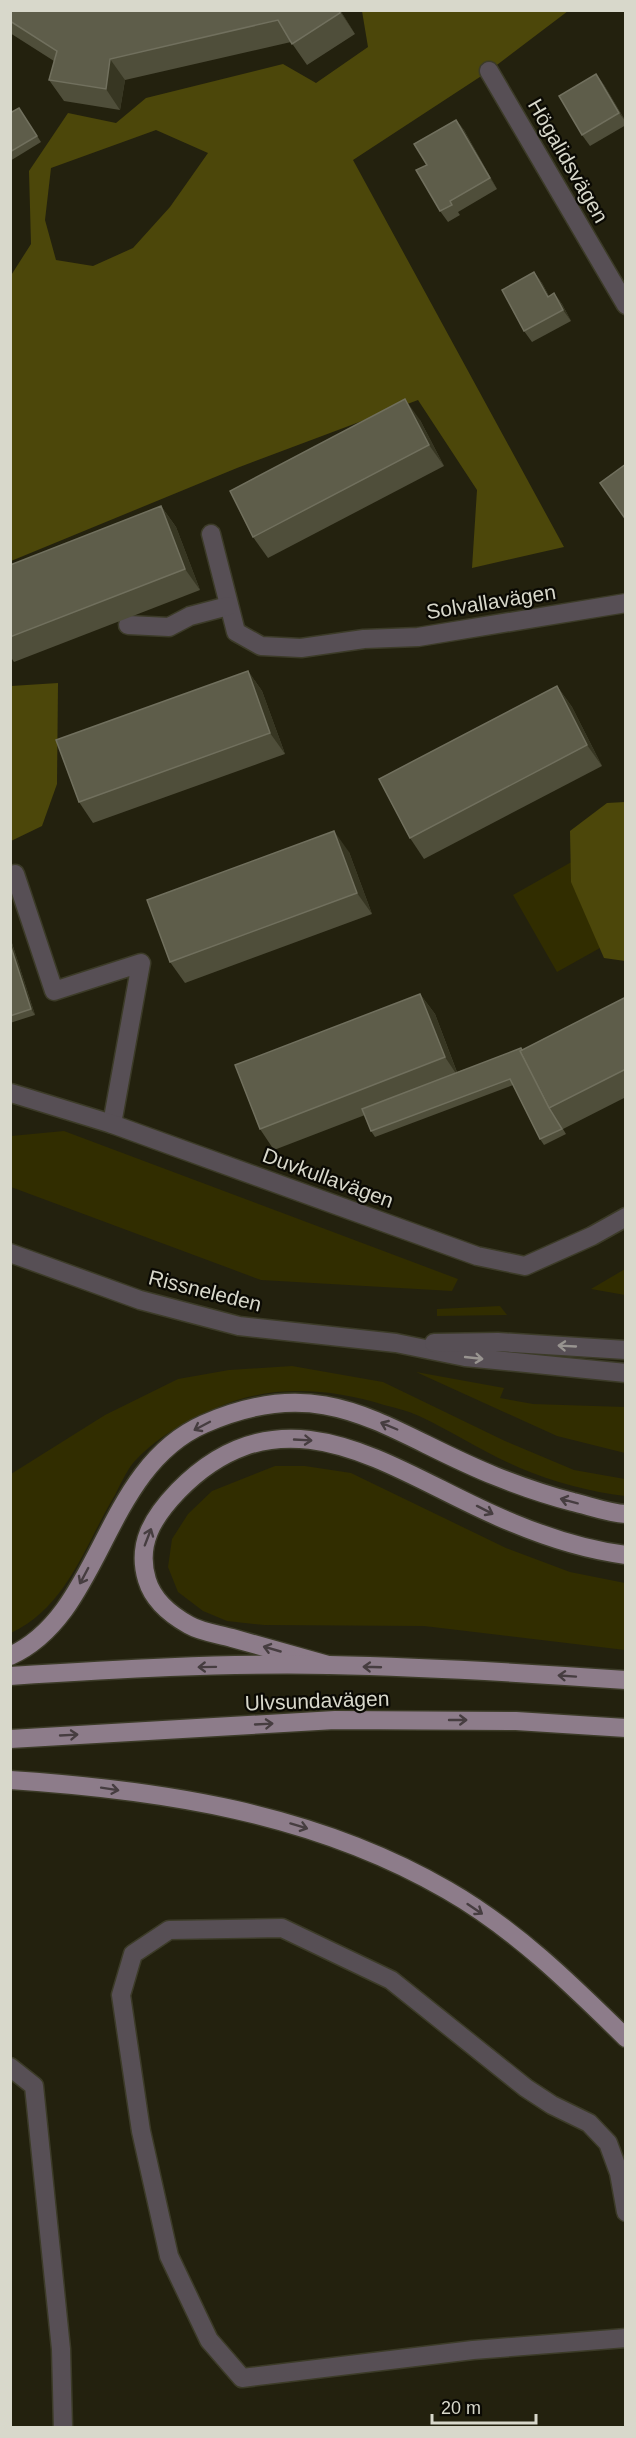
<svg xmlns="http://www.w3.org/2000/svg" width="636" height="2438" font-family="Arial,sans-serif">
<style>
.green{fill:#312d00}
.forest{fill:#4c470a;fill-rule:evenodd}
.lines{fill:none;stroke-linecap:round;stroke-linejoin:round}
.minor-casing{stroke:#3c3b28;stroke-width:21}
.major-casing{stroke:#3c3b28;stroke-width:21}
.minor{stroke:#574f55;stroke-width:18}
.major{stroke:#8d7c8a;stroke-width:18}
.wall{fill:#4f4e3a}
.shaded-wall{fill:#373622}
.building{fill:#5e5d4a;stroke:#71705e;stroke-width:1.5}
.oneway{stroke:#989490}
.oneway2{stroke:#463d40}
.labels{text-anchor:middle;stroke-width:4.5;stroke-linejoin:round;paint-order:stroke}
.street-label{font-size:21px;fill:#d8d8cb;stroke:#0b0a04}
</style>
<rect width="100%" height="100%" fill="#23210e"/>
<!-- green -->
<g class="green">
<polygon points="614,838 625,934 557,972 513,895"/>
<polygon points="64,1131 458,1279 452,1291 261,1280 11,1187 11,1136"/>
<polygon points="625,1269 625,1295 591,1289"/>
<polygon points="500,1306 507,1315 437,1316 437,1309"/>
<path d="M292,1366L383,1382L505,1441L574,1470L625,1479V1496C591,1492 553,1482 520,1468C485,1453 453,1432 419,1416C408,1411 396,1408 384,1405C328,1388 271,1384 216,1408C186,1421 155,1438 133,1463C126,1472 120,1485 115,1495C85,1545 67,1607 11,1633V1474L105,1415L178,1379L229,1370Z"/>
<polygon points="416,1372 504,1388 500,1398 533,1404 625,1407 625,1453 557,1436"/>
<polygon points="275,1466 305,1466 351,1473 506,1548 570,1572 625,1583 625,1650 424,1626 264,1625 227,1621 203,1611 178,1592 168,1567 172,1539 188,1514 212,1491"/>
</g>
<!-- forest -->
<g class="forest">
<path d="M362,11H568L489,71L353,160L564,547L472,568L477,490L418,400L237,468L11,561L10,277L31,244L29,171L68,113L116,123L146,98L283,64L316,83L368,47ZM156,130L208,153L170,207L133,248L93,266L56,260L45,220L51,168Z"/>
<polygon points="58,683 57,784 42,826 11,841 11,686"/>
<polygon points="625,802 626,802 625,961 604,958 571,882 570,831 607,803"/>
</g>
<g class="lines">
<defs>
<g id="minor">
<polyline points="489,71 626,305"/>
<polyline points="211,534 236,632 261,646 301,648 364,639 418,637 626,603"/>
<polyline points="128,625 169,627 190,616 228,606"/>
<polyline points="15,874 54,991 141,963 112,1124"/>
<polyline points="11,1093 112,1124 477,1256 525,1266 592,1236 626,1217"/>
<polyline points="10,1253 140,1300 239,1326 396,1343 465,1357 626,1373"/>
<polyline points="434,1343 498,1342 626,1350"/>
<polyline points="10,2067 34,2086 61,2349 63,2428"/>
<polyline points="626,2212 619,2173 608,2143 589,2123 552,2105 526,2088 391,1980 282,1928 169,1930 133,1954 121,1995 141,2131 169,2256 209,2340 242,2378 473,2350 626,2338"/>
</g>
<g id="major">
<path d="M10,1656C103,1614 102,1469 204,1424C328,1369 387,1433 495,1476C520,1486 546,1495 573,1502C590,1506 608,1513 626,1514"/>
<path d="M328,1665C296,1656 264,1647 232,1638C218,1634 201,1632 189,1625C171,1615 153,1600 147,1580C136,1544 153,1517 178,1491C289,1377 400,1478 513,1523C549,1538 587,1550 626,1555"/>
<path d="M10,1676C117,1669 223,1663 329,1665C428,1667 527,1673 626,1680"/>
<polyline points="10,1739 335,1720 516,1721 626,1728"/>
<path d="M10,1780C162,1790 314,1813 447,1890C515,1929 570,1983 626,2038"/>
</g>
</defs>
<!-- minor casing -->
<use href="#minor" class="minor-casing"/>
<!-- major casing -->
<use href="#major" class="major-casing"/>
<!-- minor -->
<use href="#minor" class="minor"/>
<!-- major -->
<use href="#major" class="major"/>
</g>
<!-- wall -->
<g class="wall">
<polygon points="10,10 340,10 355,34 307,65 291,42 125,80 120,110 64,101 49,80 54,61 10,33"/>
<polygon points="596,74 604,85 626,122 626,125 590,146 582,135"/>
<polygon points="19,108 41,142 10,161 10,113"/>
<polygon points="456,120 464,130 497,189 458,212 460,215 448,222 440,211 427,165"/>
<polygon points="534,272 542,283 549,296 554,293 562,304 571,321 532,342 524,331"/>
<polygon points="420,420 444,466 268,558 253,537"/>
<polygon points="161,506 176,527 200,590 14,662 10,656 10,565"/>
<polygon points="248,671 262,691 285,754 93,823 79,802"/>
<polygon points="557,686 572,707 602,766 424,859 410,838"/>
<polygon points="349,852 372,914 185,983 170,962"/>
<polygon points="10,937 35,1015 10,1023"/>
<polygon points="420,994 435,1014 457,1072 522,1050 626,997 626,1097 563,1129 566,1134 544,1145 540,1139 513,1085 375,1137 371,1131 365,1115 274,1150 260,1129"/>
</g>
<!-- shaded-wall -->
<g class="shaded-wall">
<polygon points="339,10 340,10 355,34"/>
<polygon points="110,59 125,80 120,110 106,89"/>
<polygon points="596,74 604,85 626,122 619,113"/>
<polygon points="456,120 464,130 497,189 490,178"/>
<polygon points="534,272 542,283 555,308 548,297"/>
<polygon points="554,293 562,304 571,321 563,310"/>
<polygon points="405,399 420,420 444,466 429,445"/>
<polygon points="161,506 176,527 200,590 185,569"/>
<polygon points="248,671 262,691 285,754 270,733"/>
<polygon points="557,686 572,707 602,766 587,745"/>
<polygon points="334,831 349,852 372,914 357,893"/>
<polygon points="10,937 35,1015 31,1009 10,944"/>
<polygon points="420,994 435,1014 459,1078 445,1057"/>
</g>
<!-- building -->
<g class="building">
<polygon points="10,10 339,10 340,13 292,44 278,20 110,59 106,89 49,80 57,51 10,21"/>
<polygon points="596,74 619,113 582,135 559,96"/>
<polygon points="19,108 37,136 10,152 10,113"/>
<polygon points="456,120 490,178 450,201 452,205 440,211 416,170 427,165 414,144"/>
<polygon points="534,272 548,297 554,293 563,310 524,331 502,290"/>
<polygon points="405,399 429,445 253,537 230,491"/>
<polygon points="626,464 626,520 600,483"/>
<polygon points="161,506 185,569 10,637 10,565"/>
<polygon points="248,671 270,733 79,802 56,740"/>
<polygon points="557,686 587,745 410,838 379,779"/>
<polygon points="334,831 357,893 170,962 147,900"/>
<polygon points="10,944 31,1009 10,1016"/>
<polygon points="420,994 445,1057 260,1129 235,1065"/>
<polygon points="626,997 626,1069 549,1108 520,1051"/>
<polygon points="521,1048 522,1050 520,1051 549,1108 562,1129 540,1139 510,1079 371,1131 362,1109"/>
</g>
<!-- one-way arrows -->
<defs><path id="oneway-shaft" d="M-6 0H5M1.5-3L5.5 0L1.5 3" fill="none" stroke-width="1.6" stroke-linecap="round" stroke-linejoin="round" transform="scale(1.5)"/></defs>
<g class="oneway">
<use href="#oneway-shaft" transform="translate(567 1346) rotate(-177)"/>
<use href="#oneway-shaft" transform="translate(474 1358) rotate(6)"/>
</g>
<g class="oneway2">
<use href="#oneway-shaft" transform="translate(202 1426) rotate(152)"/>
<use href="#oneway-shaft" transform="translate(389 1426) rotate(-157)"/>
<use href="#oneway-shaft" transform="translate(303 1440) rotate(3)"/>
<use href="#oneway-shaft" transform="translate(569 1501) rotate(-165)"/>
<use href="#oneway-shaft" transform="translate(485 1510) rotate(27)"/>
<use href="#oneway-shaft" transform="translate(148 1537) rotate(-69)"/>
<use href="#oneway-shaft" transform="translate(84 1576) rotate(118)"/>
<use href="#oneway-shaft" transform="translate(272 1649) rotate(-164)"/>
<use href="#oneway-shaft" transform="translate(207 1667) rotate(179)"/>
<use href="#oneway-shaft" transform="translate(372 1667) rotate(-178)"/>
<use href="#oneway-shaft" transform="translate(567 1676) rotate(-176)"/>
<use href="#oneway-shaft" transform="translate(458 1720)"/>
<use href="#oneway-shaft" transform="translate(264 1724) rotate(-3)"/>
<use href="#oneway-shaft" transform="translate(69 1735) rotate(-3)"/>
<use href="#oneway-shaft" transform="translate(110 1789) rotate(9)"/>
<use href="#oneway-shaft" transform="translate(299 1826) rotate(17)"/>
<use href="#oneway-shaft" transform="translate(475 1909) rotate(34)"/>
</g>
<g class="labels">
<!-- street labels -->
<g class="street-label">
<text transform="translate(568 161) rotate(60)" y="7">Högalidsvägen</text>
<text transform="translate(491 602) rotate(-9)" y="7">Solvallavägen</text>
<text transform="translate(328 1178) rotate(20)" y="7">Duvkullavägen</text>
<text transform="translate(205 1291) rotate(14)" y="7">Rissneleden</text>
<text transform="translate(317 1701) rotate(-2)" y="7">Ulvsundavägen</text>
</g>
</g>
<!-- border -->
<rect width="636" height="2438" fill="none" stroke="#d8d8cb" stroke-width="24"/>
<!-- scale -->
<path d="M432 2414v9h104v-9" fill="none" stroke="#d8d8cb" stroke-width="3"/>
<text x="441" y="2414" font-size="18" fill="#d8d8cb" stroke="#0b0a04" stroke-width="4.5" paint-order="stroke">20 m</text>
</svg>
